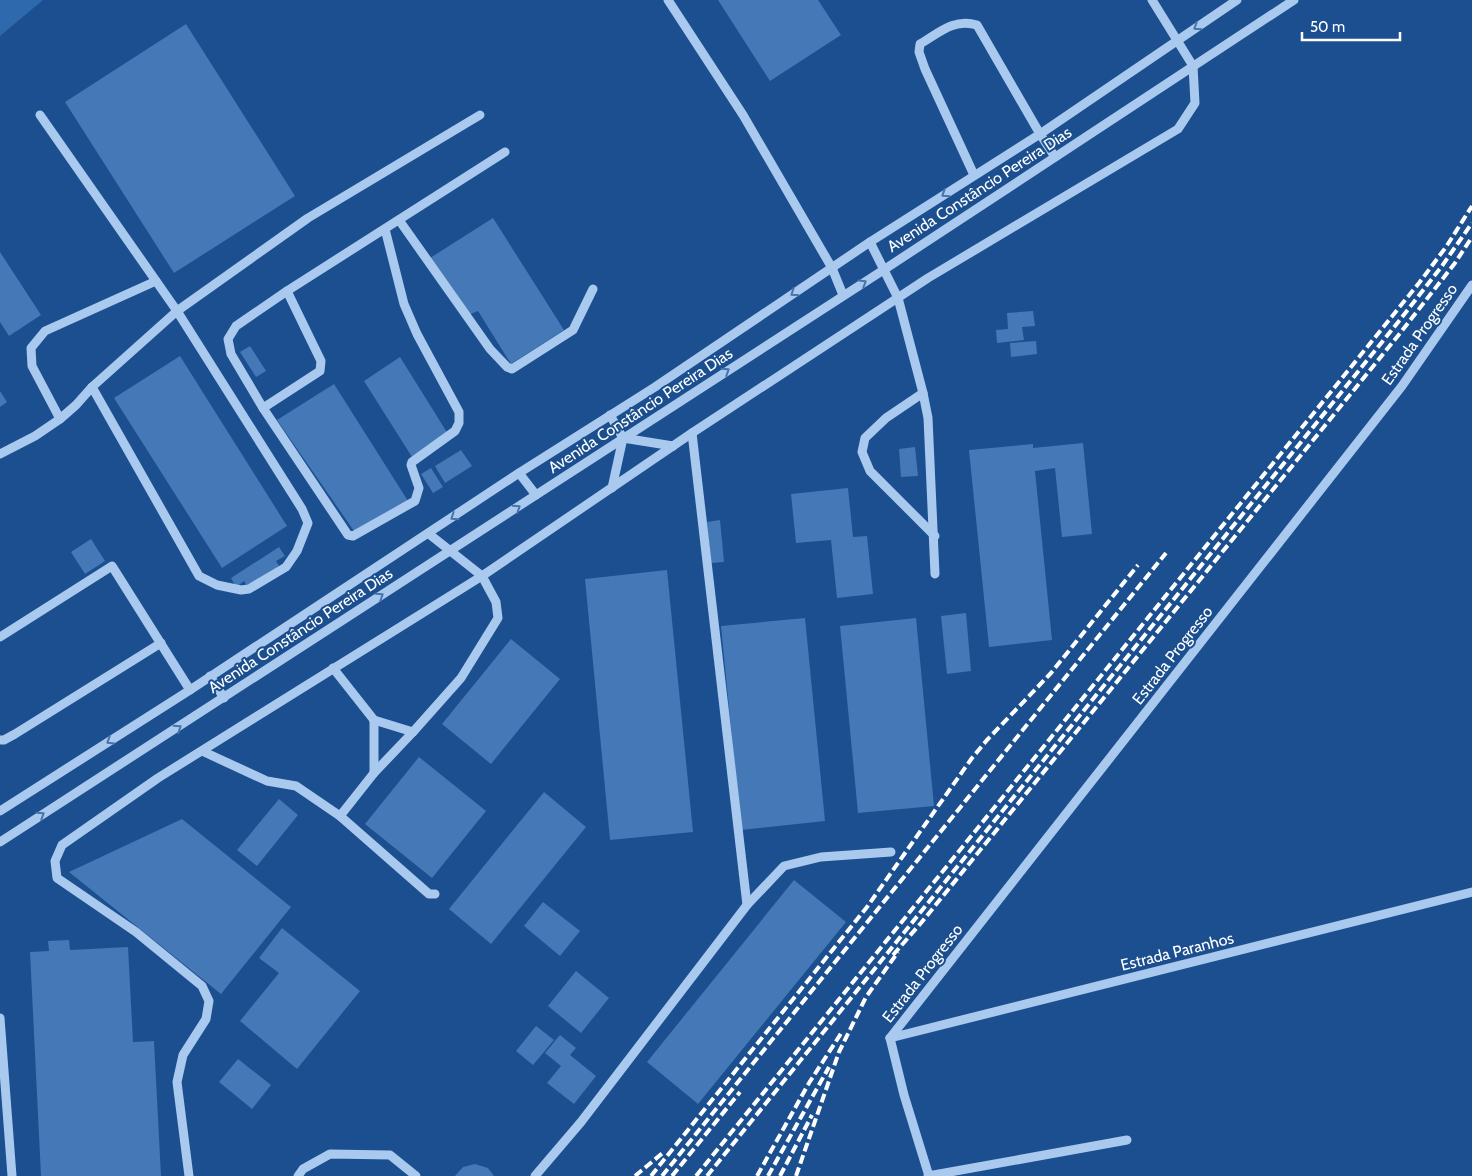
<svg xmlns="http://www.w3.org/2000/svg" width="1472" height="1176" font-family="Cabin,sans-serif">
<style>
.green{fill:#2e69ad}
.building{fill:#4478b7}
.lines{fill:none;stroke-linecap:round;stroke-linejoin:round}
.minor{stroke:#a9c9ee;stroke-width:9}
.rail{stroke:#fff;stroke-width:4;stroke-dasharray:9 4;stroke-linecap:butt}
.oneway{stroke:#4674ac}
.labels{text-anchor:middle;stroke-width:4;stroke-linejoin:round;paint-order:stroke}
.street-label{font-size:16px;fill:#fff;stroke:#1b4f8f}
</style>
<rect width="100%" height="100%" fill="#1b4f8f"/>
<!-- green -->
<polygon class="green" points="0,0 43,0 0,36"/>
<!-- building -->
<g class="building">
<polygon points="718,0 818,0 841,35 770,81"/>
<polygon points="186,24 295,196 174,273 65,102"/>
<polygon points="493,218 564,330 511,364 478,311 468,315 430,258"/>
<polygon points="0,252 41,315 9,336 0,322"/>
<polygon points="1033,311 1035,326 1022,327 1024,340 997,343 996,330 1008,329 1007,313"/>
<polygon points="1036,341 1037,354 1011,357 1010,343"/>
<polygon points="250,346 266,371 256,377 240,352"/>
<polygon points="180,356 287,526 222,568 114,398"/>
<polygon points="400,357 448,434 412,457 364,381"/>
<polygon points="334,384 408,501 354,531 277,420"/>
<polygon points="0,391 7,402 0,407"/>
<polygon points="1083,443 1092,534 1062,537 1055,468 1035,471 1052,640 989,647 969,450 1033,444 1033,448"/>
<polygon points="915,447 918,476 901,477 899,449"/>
<polygon points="461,450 472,466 445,483 435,466"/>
<polygon points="431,468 443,487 433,493 421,474"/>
<polygon points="848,488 853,537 867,536 873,594 837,598 831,540 796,543 791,494"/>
<polygon points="720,520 724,562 711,563 707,522"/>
<polygon points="91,539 105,561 85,574 71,552"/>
<polygon points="279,547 285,556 276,561 279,566 247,586 244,581 236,587 231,578"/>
<polygon points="667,570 693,832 610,840 585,579"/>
<polygon points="966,613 971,671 947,674 941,616"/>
<polygon points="805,618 825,821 741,830 721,626"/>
<polygon points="916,618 934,806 858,813 840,626"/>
<polygon points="511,639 560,679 491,764 442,724"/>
<polygon points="419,757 486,811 432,878 365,824"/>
<polygon points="544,792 586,827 491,944 449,909"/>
<polygon points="279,799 298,815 257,866 237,850"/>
<polygon points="182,819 291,907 221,994 69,872"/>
<polygon points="794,880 846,922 698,1104 647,1062"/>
<polygon points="543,902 580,931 560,956 524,926"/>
<polygon points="282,928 360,991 297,1069 240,1021 279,973 259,958"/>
<polygon points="69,940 70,950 128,947 133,1042 154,1041 161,1176 41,1176 30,952 49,951 48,941"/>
<polygon points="576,971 609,998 581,1033 548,1006"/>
<polygon points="536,1026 554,1040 533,1065 516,1051"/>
<polygon points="560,1035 576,1048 570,1055 596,1076 574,1104 547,1083 561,1066 545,1053"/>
<polygon points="238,1059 271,1085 252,1109 219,1082"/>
<polygon points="475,1164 488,1168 494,1176 455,1176 463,1167"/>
</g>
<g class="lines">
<!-- minor -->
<g class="minor">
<polyline points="668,0 743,115 832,268 843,295"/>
<polyline points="40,115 177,311 302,509 308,523 297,551 286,567 249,589 241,590 217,585 199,576 92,387 177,311 308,218 480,115"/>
<path d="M974,175L925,69L919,52L920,44C939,33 954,18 977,25L1040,134L1055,157"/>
<polyline points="399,220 490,349 507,367 512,369 573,330 593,289"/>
<polyline points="385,229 404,304 417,334 459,412 459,423 455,431 412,462 411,465 419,488 415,501 353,536 348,535 263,408 231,354 228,339 236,326 287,291 505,152"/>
<polyline points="870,242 898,298 923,393 928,418 935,574"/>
<polyline points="92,387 76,405 60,419 32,366 31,348 45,331 156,281"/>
<polyline points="923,393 886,418 865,438 862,452 870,471 935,536"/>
<polyline points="263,408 320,371 321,361 287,291"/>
<polyline points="610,415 623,438 612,488"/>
<polyline points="692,433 747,905"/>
<polyline points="623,438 673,446"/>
<polyline points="0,454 35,436 60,419"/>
<polyline points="519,473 536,495"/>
<polyline points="0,637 112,566 190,690"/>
<polyline points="333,668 374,720 413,732 461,678 498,618 496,602 482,576 429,534"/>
<polyline points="210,676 224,698"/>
<polyline points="374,720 374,773"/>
<polyline points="0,740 4,740 15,734 161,643"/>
<polyline points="202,751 267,781 296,786 340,816 374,773 413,732"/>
<polyline points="0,811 190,690 519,473 655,387 870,242 1040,134 1237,0"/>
<polyline points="340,816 429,894 435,894"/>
<polyline points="0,842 885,269 1294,0"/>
<polyline points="0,1018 12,1176"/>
<polyline points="890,1038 1402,386 1472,285"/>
<polyline points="890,1038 1472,892"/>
<polyline points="890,1038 904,1095 929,1176"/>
<polyline points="189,1176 177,1082 183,1055 206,1019 209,1001 202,986 136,932 57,878 55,861 62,845 158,778 482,576 692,433 928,278 1178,129 1195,103 1193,66 1152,0"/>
<polyline points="298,1176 303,1169 330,1154 390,1155 416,1176"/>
<polyline points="535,1176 581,1122 747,905 784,866 821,857 891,852"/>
<polyline points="928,1176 1127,1140"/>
</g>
<!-- rail -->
<g class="rail">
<polyline points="893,955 921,923 1401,332 1455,263 1472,237"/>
<polyline points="635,1176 665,1151"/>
<polyline points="651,1176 867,907 972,758 987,740 1051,673 1138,565"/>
<polyline points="662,1176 1166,553"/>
<polyline points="672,1176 740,1092"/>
<polyline points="696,1176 1419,283 1446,247 1472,206"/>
<polyline points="707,1176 1399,321 1442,266 1472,223"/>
<polyline points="757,1176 809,1083 842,1032"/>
<polyline points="768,1176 829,1067"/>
<polyline points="780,1176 812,1115"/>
<polyline points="796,1176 839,1052 866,997 898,952"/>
</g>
</g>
<!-- one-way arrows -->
<defs><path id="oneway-chevron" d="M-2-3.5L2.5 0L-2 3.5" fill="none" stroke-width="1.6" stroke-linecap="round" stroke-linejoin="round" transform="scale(1.25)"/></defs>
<g class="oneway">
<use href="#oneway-chevron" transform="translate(1197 27) rotate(147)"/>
<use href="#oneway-chevron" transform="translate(945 194) rotate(147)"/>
<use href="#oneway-chevron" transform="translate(863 283) rotate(-32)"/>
<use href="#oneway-chevron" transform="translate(794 293) rotate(146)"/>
<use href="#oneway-chevron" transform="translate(726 371) rotate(-33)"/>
<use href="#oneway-chevron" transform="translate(517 508) rotate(-33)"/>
<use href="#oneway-chevron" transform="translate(454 517) rotate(146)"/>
<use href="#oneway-chevron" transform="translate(380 596) rotate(-33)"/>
<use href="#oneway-chevron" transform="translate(178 728) rotate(-33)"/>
<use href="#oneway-chevron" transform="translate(110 741) rotate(148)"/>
<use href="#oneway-chevron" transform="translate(41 815) rotate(-33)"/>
</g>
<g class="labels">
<!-- street labels -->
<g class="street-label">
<text transform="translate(979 189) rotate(-33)" y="6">Avenida Constâncio Pereira Dias</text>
<text transform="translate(1419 334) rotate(-55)" y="6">Estrada Progresso</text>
<text transform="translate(640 410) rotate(-33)" y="6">Avenida Constâncio Pereira Dias</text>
<text transform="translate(300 630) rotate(-33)" y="6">Avenida Constâncio Pereira Dias</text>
<text transform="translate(1172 655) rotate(-52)" y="6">Estrada Progresso</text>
<text transform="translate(1177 951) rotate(-14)" y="6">Estrada Paranhos</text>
<text transform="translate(922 973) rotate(-52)" y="6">Estrada Progresso</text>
</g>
</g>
<!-- scale -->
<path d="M1302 32v8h98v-8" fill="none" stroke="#ffffff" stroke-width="2.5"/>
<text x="1310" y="32" font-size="15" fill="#ffffff" stroke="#1b4f8f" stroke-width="4" paint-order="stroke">50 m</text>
</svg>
